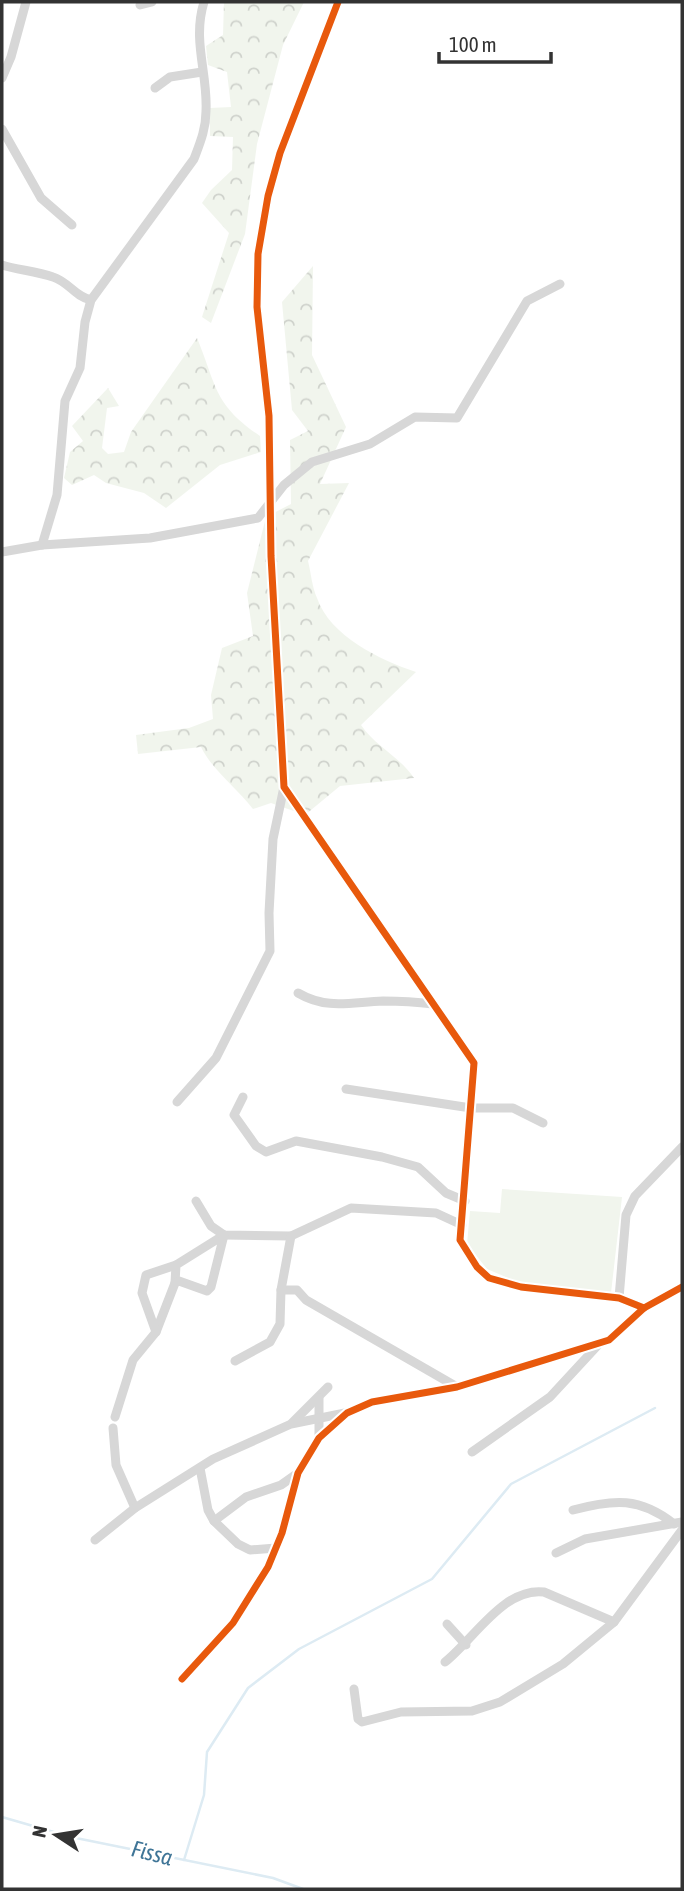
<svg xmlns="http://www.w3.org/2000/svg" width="684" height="1891" font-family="'Asap Condensed',sans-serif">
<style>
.green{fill:#f1f5ed}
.forest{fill:url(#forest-crowns)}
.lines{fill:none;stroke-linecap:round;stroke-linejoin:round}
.stream{stroke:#ddebf3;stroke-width:2.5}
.minor{stroke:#d7d7d7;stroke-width:9}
.cycleway-casing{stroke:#fff;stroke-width:11}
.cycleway{stroke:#e8590c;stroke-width:7}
.labels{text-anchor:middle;stroke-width:7;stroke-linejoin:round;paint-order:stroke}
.water-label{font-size:23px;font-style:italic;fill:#3f7597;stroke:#fff}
</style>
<defs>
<pattern id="forest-crowns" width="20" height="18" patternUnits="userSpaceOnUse" patternTransform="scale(1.75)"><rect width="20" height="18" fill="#f1f5ed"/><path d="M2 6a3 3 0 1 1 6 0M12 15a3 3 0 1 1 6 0" fill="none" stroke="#cfd2cc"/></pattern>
</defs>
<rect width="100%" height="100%" fill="#fff"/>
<!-- green -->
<polygon class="green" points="502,1189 622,1197 611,1293 520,1283 487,1269 467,1244 470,1211 500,1213"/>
<!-- forest -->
<g class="forest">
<polygon points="224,2 304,2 283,45 257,144 245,234 211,323 202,317 229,233 202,203 211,190 232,170 233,137 210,136 210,108 231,107 227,72 208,65 206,46 223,35"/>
<path d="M313,266L312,355L346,427L320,484L349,483L308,561C311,573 312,587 317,598C330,636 380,660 416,672L361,725C376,747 399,756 414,778L340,786L305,815L271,803L253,809C236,787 213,771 201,747L138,754L136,735L189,728L213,719L211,695L222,648L253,636L247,593L266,517L291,504L290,440L308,431L292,410L282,302Z"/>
<path d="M197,338C217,386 213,404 260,436L261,452L220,465L166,508L144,493L106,483L94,475L72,485L64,478L70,452L83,441L72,426L108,388L119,406L107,408L102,448L108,454L124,452L131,432Z"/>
</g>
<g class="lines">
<!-- stream -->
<g class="stream">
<polyline points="2,1817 71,1837 273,1878 303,1889"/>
<polyline points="184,1860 204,1795 207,1752 248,1688 299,1649 432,1579 511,1484 655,1408"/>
</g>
<!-- minor -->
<g class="minor">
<polyline points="338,2 280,153 268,196 258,254 257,307 269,416 271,556 284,787 474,1063 460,1240 477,1267 489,1278 521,1287 619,1298 644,1308"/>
<polyline points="140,5 152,2"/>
<polyline points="2,78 11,57 26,2"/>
<polyline points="155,88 170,77 202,72"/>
<polyline points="2,129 41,198 72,225"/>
<path d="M2,265C18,270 36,271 53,277C69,282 74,296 91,300"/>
<path d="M42,545L57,495L65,401L80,368L85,322L91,300L194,159C200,143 206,129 206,111C208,73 192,41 204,2"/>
<polyline points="2,552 42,545 150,538 258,518 284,485 312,462 370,444 415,417 457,418 527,301 560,284"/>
<path d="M298,993C327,1010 351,1002 383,1001C400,1001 417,1002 433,1004"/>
<polyline points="346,1089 471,1108 513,1108 543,1123"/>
<polyline points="243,1097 234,1115 256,1146 266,1152 296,1141 382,1157 418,1167 446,1193 465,1201"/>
<polyline points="177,1102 216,1058 270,951 269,913 273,839 284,787"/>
<polyline points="196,1201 211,1226 224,1235 291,1236 351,1208 436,1213 462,1225"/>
<polyline points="175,1283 176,1265 224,1235"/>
<polyline points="281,1290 297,1290 306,1300 457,1387"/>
<polyline points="619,1298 626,1215 635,1196 682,1147"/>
<polyline points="156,1332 175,1283 179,1281 207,1291 211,1287 224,1235"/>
<polyline points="235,1361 270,1342 280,1324 281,1290 291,1236"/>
<polyline points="115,1417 133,1360 156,1332 142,1293 146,1275 176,1265"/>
<polyline points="292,1423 328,1387"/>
<polyline points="113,1428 116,1465 135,1508"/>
<polyline points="319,1438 319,1398"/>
<polyline points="472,1452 550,1397 599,1344"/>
<polyline points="200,1468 208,1510 214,1521 238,1544 250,1550 276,1548"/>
<path d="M573,1510C614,1499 640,1497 674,1524"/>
<polyline points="214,1521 246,1497 281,1485 298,1473"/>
<polyline points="95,1540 135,1508 213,1459 291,1424 345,1413"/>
<polyline points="556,1553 585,1539 682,1522"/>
<polyline points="447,1624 466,1645"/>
<path d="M445,1662C474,1639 504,1587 544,1592L614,1622"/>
<polyline points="182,1679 233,1623 268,1567 282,1533 298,1473 319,1438 347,1413 372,1402 457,1387 609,1340 644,1308 682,1287"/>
<polyline points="354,1689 358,1719 362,1722 401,1712 472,1711 500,1702 563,1664 614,1622 682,1530"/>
</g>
<defs>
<g id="cycleway">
<polyline points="338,2 280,153 268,196 258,254 257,307 269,416 271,556 284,787 474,1063 460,1240 477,1267 489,1278 521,1287 619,1298 644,1308"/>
<polyline points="182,1679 233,1623 268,1567 282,1533 298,1473 319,1438 347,1413 372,1402 457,1387 609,1340 644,1308 682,1287"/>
</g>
</defs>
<!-- cycleway casing -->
<use href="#cycleway" class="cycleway-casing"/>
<!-- cycleway -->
<use href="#cycleway" class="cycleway"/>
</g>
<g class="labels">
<!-- water labels -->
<g class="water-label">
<text transform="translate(152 1853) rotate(14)" y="8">Fissa</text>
</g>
</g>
<!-- border -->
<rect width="684" height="1891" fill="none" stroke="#333333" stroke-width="7"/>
<!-- north arrow -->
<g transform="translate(56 1835) rotate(282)" stroke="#ffffff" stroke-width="5" paint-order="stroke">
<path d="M0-5L12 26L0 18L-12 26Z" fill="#333333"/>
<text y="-10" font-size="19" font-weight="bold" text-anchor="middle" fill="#333333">N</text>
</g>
<!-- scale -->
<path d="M439 52v10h112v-10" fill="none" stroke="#333333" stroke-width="3.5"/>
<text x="449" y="52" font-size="21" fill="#333333" stroke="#ffffff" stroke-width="5" paint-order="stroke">100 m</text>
</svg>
